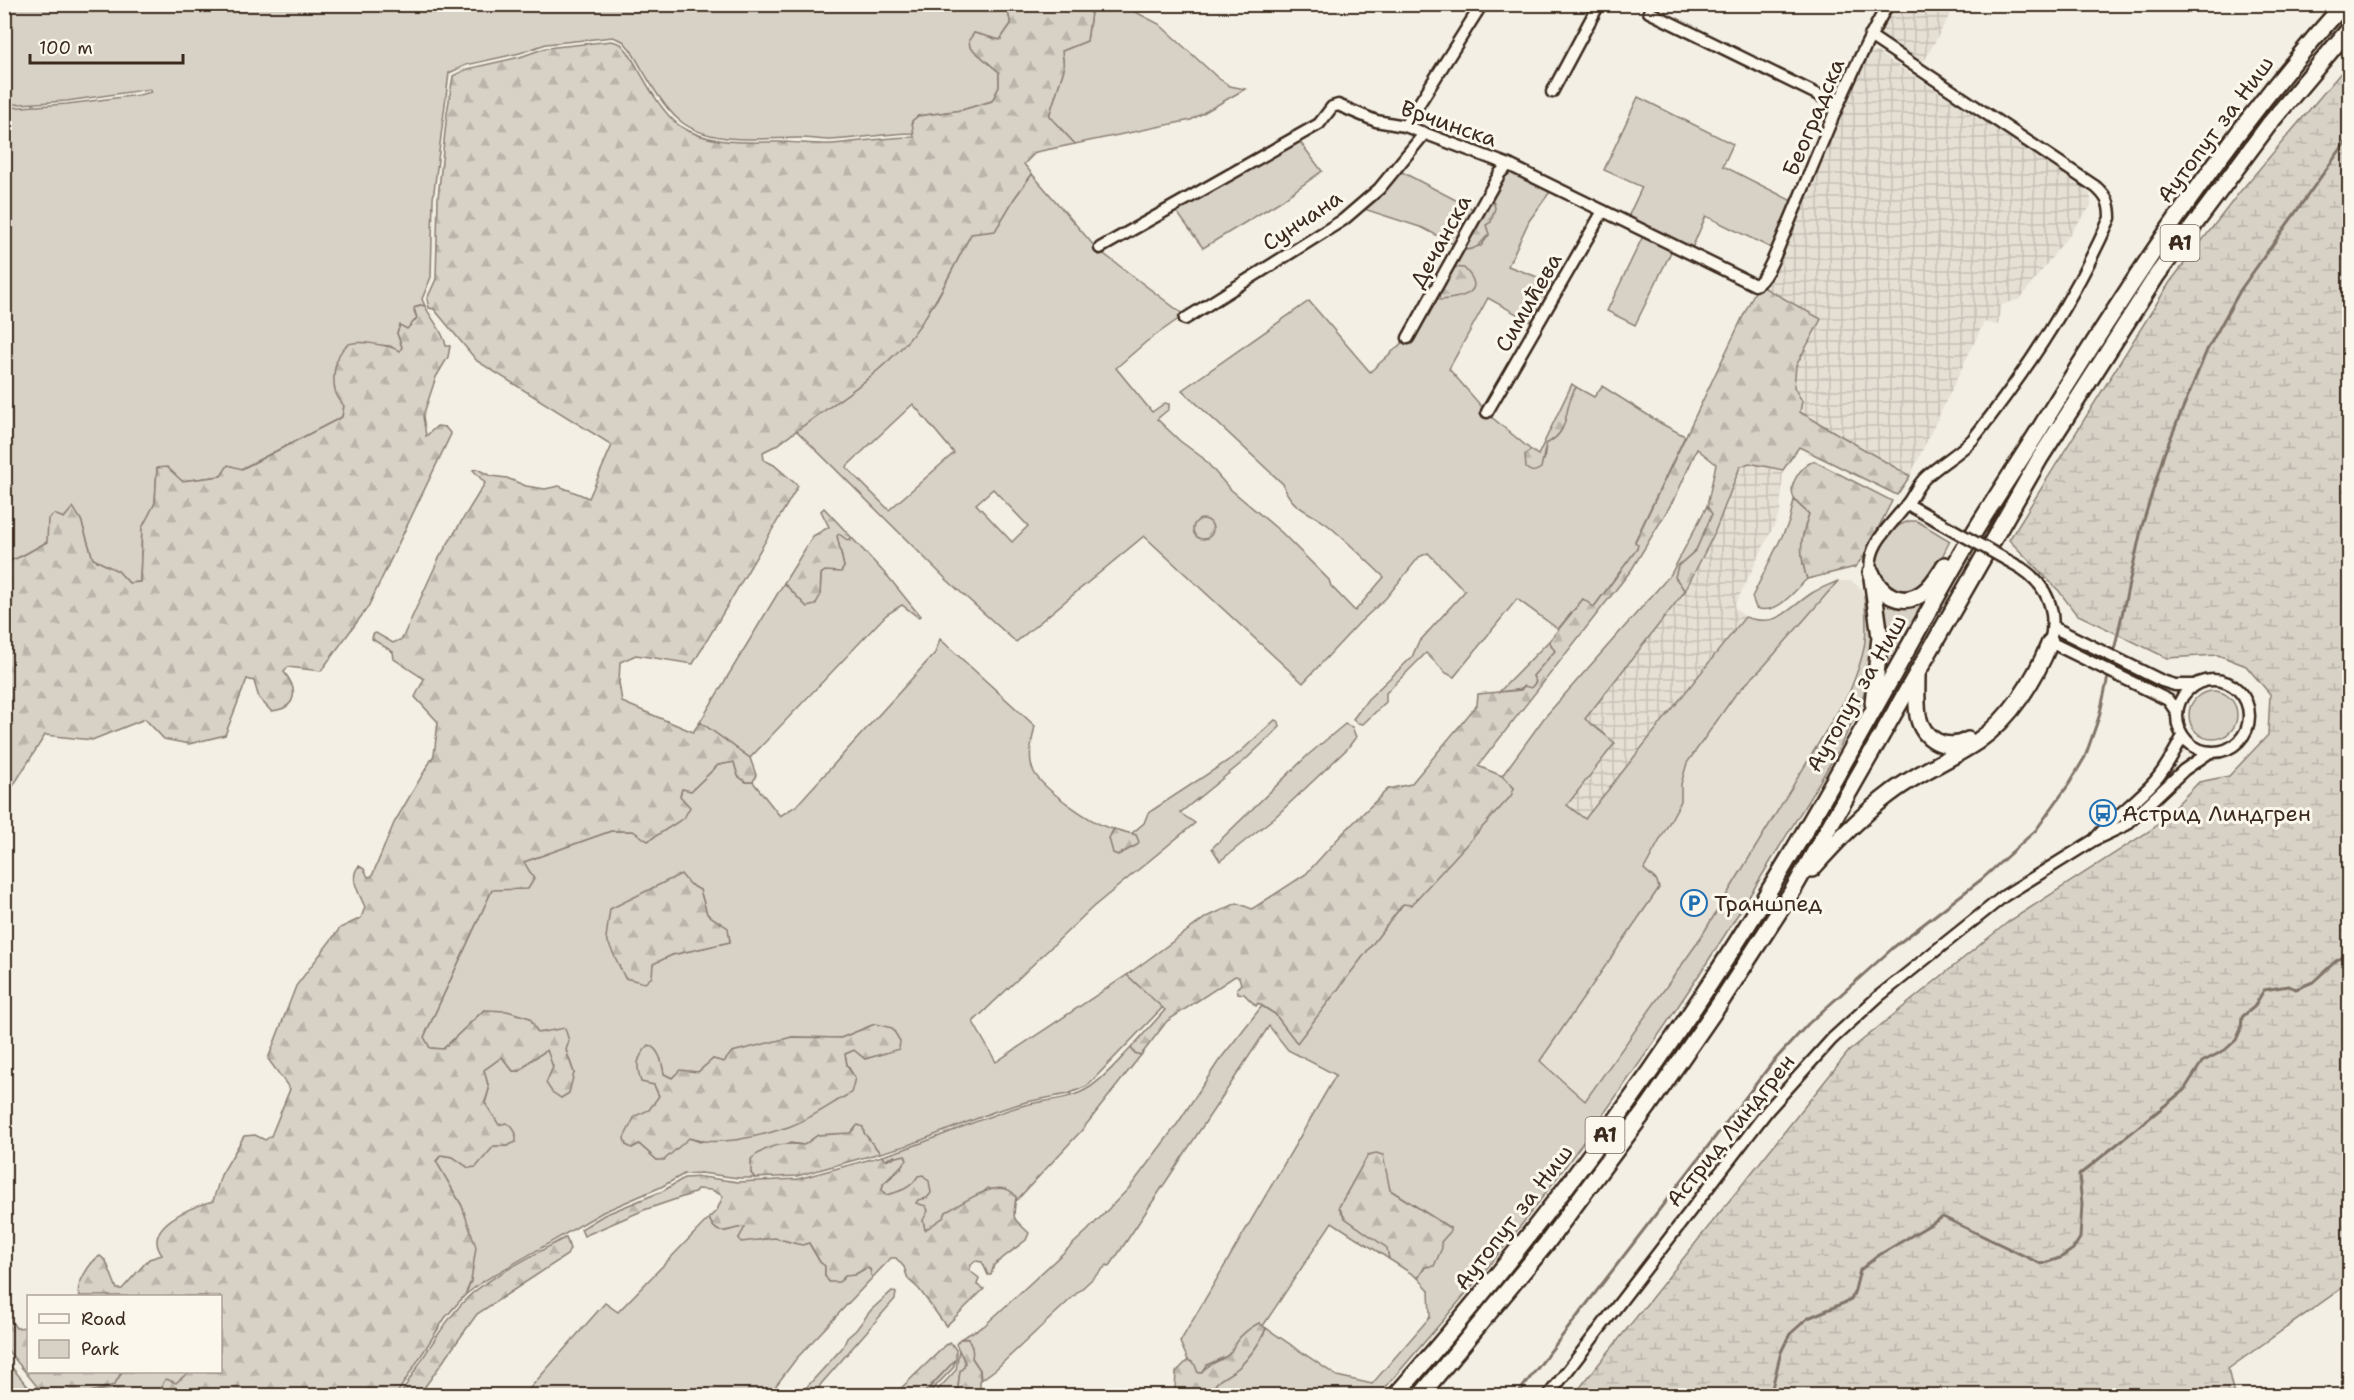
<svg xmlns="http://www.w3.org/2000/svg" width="2354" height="1400" font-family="'Shantell Sans',sans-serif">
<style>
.built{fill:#e5dfd4}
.industrial{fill:url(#industrial-grid)}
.green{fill:#d8d1c6;stroke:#8a7e72;stroke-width:1.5;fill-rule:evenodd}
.forest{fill:url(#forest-firs);stroke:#8a7e72;stroke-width:1.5}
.wetland{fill:url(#wetland-marsh);stroke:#8a7e72;stroke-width:1.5}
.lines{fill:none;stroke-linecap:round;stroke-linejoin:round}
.stream{stroke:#817468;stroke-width:3}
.minor-casing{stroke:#3b2a1e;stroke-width:15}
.highway-casing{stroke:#3b2a1e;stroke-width:20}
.minor{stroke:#fbf7ec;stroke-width:10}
.highway{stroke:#fbf7ec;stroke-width:15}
.minor-bridge-casing{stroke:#3b2a1e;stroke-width:15;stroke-linecap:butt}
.minor-bridge{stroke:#fbf7ec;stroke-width:10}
.labels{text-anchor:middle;stroke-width:6;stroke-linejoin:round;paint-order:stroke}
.shield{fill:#fbf7ec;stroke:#75685c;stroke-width:1.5}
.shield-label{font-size:21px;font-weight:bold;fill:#3b2a1e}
.street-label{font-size:22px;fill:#3b2a1e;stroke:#fbf7ec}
.poi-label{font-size:22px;fill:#3b2a1e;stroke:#fbf7ec;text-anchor:start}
</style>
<defs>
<pattern id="industrial-grid" width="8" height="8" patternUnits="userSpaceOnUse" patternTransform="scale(1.5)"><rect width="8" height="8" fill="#e5dfd4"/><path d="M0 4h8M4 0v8" fill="none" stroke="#c5c0b6"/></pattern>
<pattern id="forest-firs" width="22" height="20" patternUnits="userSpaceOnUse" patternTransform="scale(1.5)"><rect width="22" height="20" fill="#d8d1c6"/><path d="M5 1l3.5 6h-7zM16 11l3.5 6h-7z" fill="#bab4aa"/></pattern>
<pattern id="wetland-marsh" width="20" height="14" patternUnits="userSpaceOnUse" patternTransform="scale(1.5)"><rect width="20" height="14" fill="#d8d1c6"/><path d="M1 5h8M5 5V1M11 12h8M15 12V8" fill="none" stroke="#bab4aa"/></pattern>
</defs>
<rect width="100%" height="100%" fill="#f3efe4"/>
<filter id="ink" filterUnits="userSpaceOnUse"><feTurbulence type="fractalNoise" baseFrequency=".0167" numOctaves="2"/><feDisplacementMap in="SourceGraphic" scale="12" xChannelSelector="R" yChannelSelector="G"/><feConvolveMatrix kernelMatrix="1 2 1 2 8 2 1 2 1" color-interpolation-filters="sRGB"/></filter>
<g filter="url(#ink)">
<!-- built -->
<polygon class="built" points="1838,581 1851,581 1862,589 1868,626 1864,655 1849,692 1698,942 1585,1101 1540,1061 1659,888 1657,881 1644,869 1681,801 1681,784 1687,763 1735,695 1764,666"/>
<!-- industrial -->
<g class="industrial">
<polygon points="1893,5 1955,5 1921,67 1878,38 1877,33"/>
<polygon points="1877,52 2088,189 2091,199 2091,206 2020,299 2001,305 1998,325 1984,322 1910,476 1800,412 1802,401 1794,387 1796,366 1821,319 1763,287 1809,190 1865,57 1870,53"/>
<polygon points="1749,463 1783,470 1780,513 1734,607 1745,617 1586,820 1567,805 1615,743 1584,719 1689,586 1714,534 1740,467"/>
</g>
<!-- green -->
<g class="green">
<path d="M5,5H1006L1011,24L1000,40L974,33L970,47L999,72V87L992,101L962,110L918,116L912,121L914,133C886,133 859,139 831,140C821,140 810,138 799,138C762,138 710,146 679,120C660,104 644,71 630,49L623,41L613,37L546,44L520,53L466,65L449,73L433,199L431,277L422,299L425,306L419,305L414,311L417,318L407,330L401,326L397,333L402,347L400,352L390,346L355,343L342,417L241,469L221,476L182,481L167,468H157L155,503L142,529L140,582L129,583L118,571L93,559L81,520L65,518L47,542L22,556L5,563V108L67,104L139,95L151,92L150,89L67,101L5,105Z"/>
<polygon points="1092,5 1122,5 1159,24 1218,78 1230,86 1245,89 1191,120 1075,144 1049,116 1064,69 1062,51 1087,41"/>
<polygon points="1638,97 1733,144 1723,166 1792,201 1773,249 1706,216 1692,248 1628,217 1642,187 1604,170"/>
<polygon points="1297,138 1322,171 1279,202 1203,248 1174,208"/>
<path d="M1510,168L1552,189L1529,221L1508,266L1556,284L1533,323L1488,298L1449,369L1489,415L1531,450L1525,455L1544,460L1546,444C1570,431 1560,421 1568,400C1570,395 1573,391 1576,387L1594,397L1602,386L1662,424L1685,436L1635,541L1638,545L1637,549L1593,608L1583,599L1558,629L1517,599L1454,677L1446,673L1426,653L1386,693V702L1363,724L1357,723L1353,719L1368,699L1412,657L1418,643L1465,591L1428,553L1419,557L1386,598L1359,623L1303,683L1144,536L1016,642L947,580L796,430L865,381L905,344L937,299L971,234L1016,196L1032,174L1096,248L1184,315L1146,342L1116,368L1152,412L1165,403L1169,404V409L1157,419L1180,441L1203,458L1229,488L1281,532L1329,580L1331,586L1355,611L1384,577C1366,560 1348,542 1329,526C1311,511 1291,510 1283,484L1182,390L1309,301L1370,372L1404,341L1407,343L1462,247L1481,246L1489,235C1477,208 1496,188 1510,168ZM913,404L954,453L889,510L846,467ZM993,489L1028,526L1012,542L976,504Z"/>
<polygon points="1398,170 1477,211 1457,246 1423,228 1361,208"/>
<polygon points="1644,234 1672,250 1635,325 1607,311"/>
<path d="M1794,500L1809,514C1800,540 1799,553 1807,579C1793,592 1777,616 1756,608L1752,597L1789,522Z"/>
<path d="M1707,506L1713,514L1696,550L1678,566L1676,577L1685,591L1585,719L1615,743L1567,805L1585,819L1745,617C1779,628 1786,610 1812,593C1820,588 1829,585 1838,581L1764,666L1735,695L1687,763L1681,784V801L1644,869L1657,881L1659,888L1540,1061L1585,1101L1698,942L1849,693C1865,654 1869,638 1864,596H1867C1873,626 1877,641 1870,672C1858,728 1810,796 1780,846C1706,969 1625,1088 1538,1203C1488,1270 1433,1332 1379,1395L1213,1396L1210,1394C1216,1378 1226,1378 1238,1368C1249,1358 1261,1342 1266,1328L1337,1376L1372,1384L1430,1317L1429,1290L1418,1278L1450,1228L1390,1190L1368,1155L1339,1207L1345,1218L1388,1248L1389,1259L1332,1222L1263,1326L1259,1323L1227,1356L1206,1365L1201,1373H1198L1192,1362L1188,1360L1180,1342L1336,1075L1288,1050L1269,1026L1110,1266L1107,1265L996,1369L981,1380L980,1370L972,1358L968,1339H960L984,1326L1087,1231L1130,1187L1178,1123L1218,1062L1262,1006L1275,1014L1297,1042L1403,904L1514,788L1502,776L1544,718L1671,574Z"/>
<path d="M1910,521H1917L1950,541C1943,554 1936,571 1926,581C1910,597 1891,594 1880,575C1878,571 1876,567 1876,562C1877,554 1882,547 1886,541C1893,530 1898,524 1910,521Z"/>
<polygon points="839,533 850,541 852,538 890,579 920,616 918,617 902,605 886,615 750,758 700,722 784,583 807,607 820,596 821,574 825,571 844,567 837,536"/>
<path d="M1876,591C1894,609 1902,610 1925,602L1888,669L1885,668L1886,647Z"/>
<path d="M940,639L1035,726C1032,740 1027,759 1034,772C1043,789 1096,827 1114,829L1111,834L1113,853L1118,855L1137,845L1130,835L1144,823L1148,813L1238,754L1275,720L1279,722L1280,727L1244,761L1180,813L1195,823L1093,907L973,1022L996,1062L1127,975L1163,1007L1087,1086L1068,1094L1026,1102L996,1111L909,1145L880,1153L864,1133L818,1135L804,1145L790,1143L751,1173L755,1178H739L701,1173L684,1174L661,1187L603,1212L482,1282L465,1295L471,1281L462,1206L436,1162L441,1155L453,1157L469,1168L494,1146H507L499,1126L485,1103L489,1089L484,1070L502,1057L513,1071H520L530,1061L548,1049L553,1067L574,1073L566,1050L537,1033L484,1010L443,1049L430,1048L424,1037L492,890L523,862L611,831H633L680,796L682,788L691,791L718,765L734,762L738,776L746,782H753L780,816L796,806L935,653ZM689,884L700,890L707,914L727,928L730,942L672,955L652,964ZM875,1024L899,1049L865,1059L854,1050L845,1054L847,1065L855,1078L700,1142L689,1138L657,1160L639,1144L632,1148L626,1145L659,1096L654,1085L661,1061L664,1074L672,1078L680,1071L698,1072L713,1059L724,1062L792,1037L841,1038Z"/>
<polygon points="1549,641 1555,651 1533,676 1536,682 1531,688 1499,692"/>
<circle cx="2213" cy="715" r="24"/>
<polygon points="1345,724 1352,727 1356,737 1347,749 1275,817 1220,861 1212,848 1308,755"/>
<path d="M1131,1048L1135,1053L1141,1055L1082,1130L1016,1201V1197L988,1188L979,1196L946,1212L944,1217L925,1231L923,1220L916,1203L918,1176C912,1188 899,1192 886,1195L882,1190L883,1184L902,1168L895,1156L884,1160L882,1156C931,1143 976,1118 1025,1105C1046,1100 1068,1100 1087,1089C1104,1079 1118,1061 1131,1048Z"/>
<path d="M709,1218C718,1242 730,1226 746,1227L739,1238C753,1243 761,1238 774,1238C786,1239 796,1247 809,1243L820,1262L825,1266V1276L842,1280L845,1275H854L866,1268L870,1269L872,1278L796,1359L769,1395L523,1396L605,1303L618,1312Z"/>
<polygon points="892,1291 896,1293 895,1299 821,1384 815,1395 802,1395 805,1389 843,1347 847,1338 856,1330 871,1310"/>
<polygon points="959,1350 965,1362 964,1367 960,1371 957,1395 947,1394 932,1396 956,1370"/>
<polygon points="956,1359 953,1368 927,1395 922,1396"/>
<polygon points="122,1372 189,1372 176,1383 163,1383 160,1395 133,1395 114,1389 97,1391 114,1385"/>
</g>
<!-- forest -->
<g class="forest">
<path d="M1006,4L1092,5L1087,41L1062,51L1064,69L1049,116L1075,144L1036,152L1024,164L1032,174L1016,196L995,231L971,234C951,271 933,312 905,344C869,384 820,411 779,444L763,452L764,460L774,465L798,486L693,664L636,655L620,662L619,682L622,702L693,732L700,722L750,758L756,775L753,782H746L738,776L734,762L718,765L691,791L682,789L680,796L690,807L684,818L648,841L633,831H611L524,862L534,879L528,889L492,890L424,1037L430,1048L443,1049L484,1010L507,1011L530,1018L538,1033L565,1028L569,1041L566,1050L574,1073L569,1093L561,1098L552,1092L546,1083L553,1067L547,1050L530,1061L520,1071H513L502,1057L484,1070L489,1089L485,1103L499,1125L506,1123L512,1126L516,1134V1142L507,1146H494L476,1167L469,1168L453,1157L441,1155L436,1161L462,1206L476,1247L471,1281L465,1295L445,1318L396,1395L333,1396L321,1391L279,1390L259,1396L160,1395L163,1383L166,1379L176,1383L189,1372H220V1296H79C75,1286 90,1261 100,1256L106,1261L117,1289H122L149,1259L162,1255C141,1226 191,1207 213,1201L221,1175L244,1136L255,1135L265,1140L271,1136L290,1089L268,1059L296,986L340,928L361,918L365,907C360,895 348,877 359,866L364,869L368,877L372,876L394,823L434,755L438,722L415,697L424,679L394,659L393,652L372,639L373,634L376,633L393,643L402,639L439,558L485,483L473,470L477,469L491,476L507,478L526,486L545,489L559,486L589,498L612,445L477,361L434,309L429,308L427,299L436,279L438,198L447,113L453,76L467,69L520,57L546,48L612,41L621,44L628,52C642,74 659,111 680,126C709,145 745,142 778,142C796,142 815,145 832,144C860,142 887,137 914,137L912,121L918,116L962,110L992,101L999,87V72L970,47L969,40L974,33L1000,40L1011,24Z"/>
<path d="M1489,201L1494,203L1495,208L1491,222L1486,225L1489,234C1480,243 1479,249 1466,250L1462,247Z"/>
<path d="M1450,267L1464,268C1489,293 1461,298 1440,300L1435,296Z"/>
<polygon points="1757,287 1763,287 1821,319 1796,366 1794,387 1802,401 1800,412 1910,476 1897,495 1799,447 1783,470 1749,463 1740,467 1714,534 1685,591 1675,577 1678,566 1696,550 1712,514 1707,506 1716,464 1697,449 1676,496 1632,569 1478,766 1502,776 1514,788 1511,796 1411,905 1403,904 1297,1043 1275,1014 1258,1003 1256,1006 1244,994 1238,993 1237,988 1241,984 1239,977 1235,976 1167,1021 1141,1055 1135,1053 1131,1048 1165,1010 1127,975 1205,918 1237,903 1252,909 1306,874 1343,833 1388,789 1411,784 1477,705 1478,694 1521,690 1524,686 1531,688 1536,682 1533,676 1555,651 1549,641 1583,599 1594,607 1637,549 1638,545 1635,542"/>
<path d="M420,305L425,306C431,319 444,332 446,346H450L448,357L436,377L423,416L426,436L437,426L445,427L451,434L368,607L321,671L288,667L284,672C299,690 297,709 271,711L259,698L254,681L247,679L225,735L189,744L164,739L145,719L92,740L45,735L5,799V563L22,556L47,542L48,519L54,514L64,518L73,507L81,520L93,559L118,571L129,583L140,582L142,528L155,503L157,468L167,467L182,481L221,476L228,465L242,469L342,417L344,406C341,402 336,396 335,390C332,377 335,355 346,346C355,338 390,346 400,351L402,347L397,333L400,325L407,329L417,318L414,308Z"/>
<path d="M1572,384L1576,387C1561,412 1573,429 1546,444L1541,468C1535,472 1532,473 1526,468L1525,455L1531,450L1538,455Z"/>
<path d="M1814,461L1892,501L1864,556L1855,567L1807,579C1799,553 1800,540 1809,514C1805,510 1798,505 1795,500C1786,486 1801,466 1814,461Z"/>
<polygon points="824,508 852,538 847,540 839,534 837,536 844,567 841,572 825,571 821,574 820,596 815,605 807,607 784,583 813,536 829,527 821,511"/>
<circle cx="1203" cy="529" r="10"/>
<polygon points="1114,829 1136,835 1139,842 1137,845 1118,855 1113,853 1109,838"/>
<polygon points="681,874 689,884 700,890 707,914 728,928 730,942 672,955 653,964 652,977 645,983 625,978 606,938 610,909"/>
<path d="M875,1024L892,1028L900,1041L899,1049L865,1059L854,1050L845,1054L847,1065L855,1078L851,1093C830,1104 808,1121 785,1128C758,1137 715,1147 689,1138L664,1160H657L639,1144L632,1148L626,1145L624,1138L635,1116L649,1110L659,1096L654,1085L641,1082C636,1065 636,1058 649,1045C660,1050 662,1063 664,1074L672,1078L680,1070L698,1072L713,1059L724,1062L732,1052L792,1037L841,1038Z"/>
<path d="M858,1125L863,1127L864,1133L880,1153L797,1176L755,1178L751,1173V1159C768,1145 782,1142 804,1145L818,1135L850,1133Z"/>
<polygon points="1376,1153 1383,1155 1390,1190 1450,1228 1450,1232 1441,1242 1442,1248 1434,1266 1425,1267 1418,1278 1389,1259 1387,1248 1345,1218 1339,1207 1368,1155"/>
<path d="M905,1155L907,1160L883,1184L882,1190L886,1195C899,1192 912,1188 918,1176L923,1175L929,1181L931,1193L927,1198L918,1200L916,1203L926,1206L928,1211L923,1220L925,1230L944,1217L946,1212C963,1203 1002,1174 1016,1197C1013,1221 1011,1216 1029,1233L1026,1240L994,1265L991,1275H988L982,1262L975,1261L970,1266V1271L979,1278L977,1285L984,1289L946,1326L919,1289L908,1279L904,1267L896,1258H891L872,1278L870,1269L866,1268L854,1275L845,1276L839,1282H829L825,1276V1266L820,1262L809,1243L802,1245L775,1238L741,1242L739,1238L745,1227C730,1227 718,1241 709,1218L717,1210L723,1196L712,1190L697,1189L694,1193L644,1210L584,1236L581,1229L604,1215L663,1191L684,1178L702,1177L738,1182L798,1179L882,1156L885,1160Z"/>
<path d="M566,1237L570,1249L567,1255L477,1314L419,1395H400C420,1363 441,1325 468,1297C491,1276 538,1253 566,1237Z"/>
<polygon points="5,1312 16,1328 28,1327 28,1372 122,1372 114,1385 81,1395 44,1395 5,1347"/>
<path d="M1259,1323L1266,1328C1261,1342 1249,1358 1238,1368C1226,1378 1216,1378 1210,1394L1199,1391L1191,1395H1167L1175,1390L1176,1372L1188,1360L1195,1365L1198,1373H1201C1208,1362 1220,1363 1229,1354C1233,1350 1233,1346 1236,1342C1242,1334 1251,1327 1259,1323Z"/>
<path d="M960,1339H968C972,1345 974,1351 972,1358L980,1370V1395H957L960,1371L964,1367L965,1362L956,1344Z"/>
<polygon points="951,1343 956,1350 956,1359 922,1395 894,1395 946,1345"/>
<polygon points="4,1358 35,1395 5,1395"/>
</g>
<!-- wetland -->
<polygon class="wetland" points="2349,63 2349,1283 2228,1369 2234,1395 1574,1395 1849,1051 2008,922 2154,828 2199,782 2229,776 2268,735 2270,694 2246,666 2218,655 2167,658 2076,614 2059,591 2009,540 2170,282 2239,193"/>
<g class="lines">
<!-- stream -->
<g class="stream">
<polyline points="1516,1396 1772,1063 1808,1024 1894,947 1982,879 2036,830 2069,784 2085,757 2099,717 2142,526 2164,454 2207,350 2241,289 2350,136"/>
<polyline points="1770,1396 1781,1352 1790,1334 1808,1318 1851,1300 1855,1290 1860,1270 1879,1255 1943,1217 2041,1264 2060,1258 2073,1249 2080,1238 2082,1204 2079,1175 2184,1090 2202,1062 2225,1050 2236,1040 2241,1029 2242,1017 2254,1007 2264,990 2288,986 2296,989 2313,982 2337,960 2350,954"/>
</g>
<defs>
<g id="minor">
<polyline points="1649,12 1837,104"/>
<path d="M1870,36L2096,187C2107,197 2110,203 2110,218C2076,296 2026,372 1973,439C1959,454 1941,463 1926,477C1917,485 1914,495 1907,504C1893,524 1866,544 1871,572"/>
<polyline points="1552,92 1599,4"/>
<polyline points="1405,126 1482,4"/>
<path d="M1100,248L1319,124L1332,107L1338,105L1376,121L1405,126L1509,165L1755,285C1766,281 1777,250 1782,239C1816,160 1845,79 1888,4"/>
<polyline points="1185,319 1343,220 1379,189 1424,134"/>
<polyline points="1408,338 1500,173 1509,165"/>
<polyline points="1487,412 1603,211"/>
<polyline points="1907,504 1941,523"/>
<path d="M2021,568C2047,585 2058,611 2050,642L2156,694L2168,700L2177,713"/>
<polyline points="2053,627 2162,681 2175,685 2193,685"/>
<circle cx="2213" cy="716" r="36"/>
<path d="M2096,838C2114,817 2137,801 2155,781C2167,767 2174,752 2183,736"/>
<polyline points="1548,1396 1768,1110 1832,1039 1879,996 2004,896 2094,840 2126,825 2184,770 2210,752"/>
</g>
<g id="highway">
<path d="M1871,572C1879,594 1902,609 1924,592C1933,585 1939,574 1945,565"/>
<polyline points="1872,578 1880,637 1873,703"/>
<path d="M1917,674C1917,687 1916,703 1918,716C1923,740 1946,752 1968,740"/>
<path d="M1812,869C1834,844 1864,813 1891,793C1918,772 1950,760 1978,741C2011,718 2036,678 2050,642"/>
<path d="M1395,1396C1542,1229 1676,1047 1790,856C1848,759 1901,659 1957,561C1985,512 2018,465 2047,417C2137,272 2230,131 2344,4"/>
<polyline points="1420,1396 1546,1244 1648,1107 1720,1003 1793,890 2040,458 2157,275 2270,123 2350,28"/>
</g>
</defs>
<!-- minor casing -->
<use href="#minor" class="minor-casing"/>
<!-- highway casing -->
<use href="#highway" class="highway-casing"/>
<!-- minor -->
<use href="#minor" class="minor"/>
<!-- highway -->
<use href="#highway" class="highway"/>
<defs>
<polyline id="minor-bridge" points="1941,523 2021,568"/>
</defs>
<!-- minor-bridge casing -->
<use href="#minor-bridge" class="minor-bridge-casing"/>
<!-- minor-bridge -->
<use href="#minor-bridge" class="minor-bridge"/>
</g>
</g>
<!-- icons -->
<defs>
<symbol id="bus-ring" viewBox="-11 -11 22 22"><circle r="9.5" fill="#fbf7ec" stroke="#1f6fb2" stroke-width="1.5"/><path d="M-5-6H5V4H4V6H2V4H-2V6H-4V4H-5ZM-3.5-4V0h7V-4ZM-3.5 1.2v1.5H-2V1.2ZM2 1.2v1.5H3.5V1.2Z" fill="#1f6fb2"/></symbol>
<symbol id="parking-ring" viewBox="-11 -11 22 22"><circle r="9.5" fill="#fbf7ec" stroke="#1f6fb2" stroke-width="1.5"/><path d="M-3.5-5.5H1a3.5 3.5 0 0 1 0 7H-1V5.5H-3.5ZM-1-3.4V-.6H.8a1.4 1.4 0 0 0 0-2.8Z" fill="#1f6fb2"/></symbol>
</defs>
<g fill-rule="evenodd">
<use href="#bus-ring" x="2088" y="798" width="30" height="30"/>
<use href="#parking-ring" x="1679" y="888" width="30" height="30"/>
</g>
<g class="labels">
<!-- shield labels -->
<g class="shield">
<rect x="2160.5" y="225" width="39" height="36" rx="4.5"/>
<rect x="1585.5" y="1117" width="39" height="36" rx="4.5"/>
</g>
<g class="shield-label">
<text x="2180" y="250">A1</text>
<text x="1605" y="1142">A1</text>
</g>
<!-- street labels -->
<g class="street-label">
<text transform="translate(1813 117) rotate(-67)" y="8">Београдска</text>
<text transform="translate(1449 123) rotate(19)" y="8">Врчинска</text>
<text transform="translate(2215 129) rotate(-53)" y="8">Аутопут за Ниш</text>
<text transform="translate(1302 220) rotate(-34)" y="8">Сунчана</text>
<text transform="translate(1440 241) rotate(-61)" y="8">Дечанска</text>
<text transform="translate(1528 302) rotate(-60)" y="8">Симићева</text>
<text transform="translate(1856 693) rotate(-60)" y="8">Аутопут за Ниш</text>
<text transform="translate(1730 1130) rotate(-51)" y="8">Астрид Линдгрен</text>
<text transform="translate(1513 1217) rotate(-52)" y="8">Аутопут за Ниш</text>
</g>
<!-- poi labels -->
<g class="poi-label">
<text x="2122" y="821">Астрид Линдгрен</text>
<text x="1714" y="911">Траншпед</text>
</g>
</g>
<!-- margin -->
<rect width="2354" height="1400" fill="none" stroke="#fbf7ec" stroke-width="24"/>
<rect x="12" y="12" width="2330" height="1376" fill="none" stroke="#3b2a1e" stroke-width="2" filter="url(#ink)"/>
<!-- legend -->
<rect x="27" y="1295" width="195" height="78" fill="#fbf7ec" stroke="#aea59a" stroke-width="1.5"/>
<rect x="39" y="1314" width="30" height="9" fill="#fbf7ec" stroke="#aea59a" stroke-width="1.5"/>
<text x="81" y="1325" font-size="18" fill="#3b2a1e">Road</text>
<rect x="39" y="1340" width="30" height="18" fill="#d8d1c6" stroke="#aea59a" stroke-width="1.5"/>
<text x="81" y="1355" font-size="18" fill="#3b2a1e">Park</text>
<!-- scale -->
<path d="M30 54v9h153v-9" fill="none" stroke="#3b2a1e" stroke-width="3"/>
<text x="39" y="54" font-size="18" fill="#3b2a1e" stroke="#fbf7ec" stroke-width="4.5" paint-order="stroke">100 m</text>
</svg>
